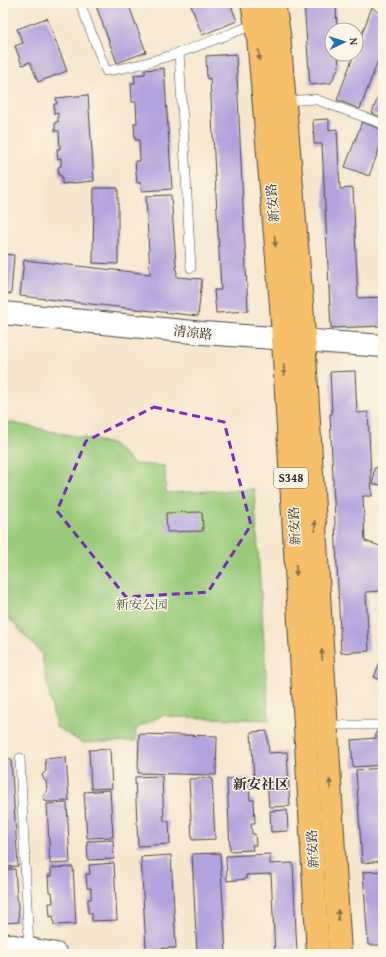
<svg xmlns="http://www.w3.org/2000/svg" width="386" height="957" font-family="'Gentium Book Plus','Noto Serif SC',serif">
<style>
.green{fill:#98ca79;stroke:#627a52}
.building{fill:#b2a2dd}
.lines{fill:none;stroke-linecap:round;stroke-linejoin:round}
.service-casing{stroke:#494743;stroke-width:10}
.tertiary-casing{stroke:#494743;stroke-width:24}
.primary-casing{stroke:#494743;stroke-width:24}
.service{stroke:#fff;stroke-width:9}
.tertiary{stroke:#fff;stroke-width:22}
.primary{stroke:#f6c06b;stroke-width:22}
.oneway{fill:#866e48}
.marked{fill:none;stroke:#7b2cbf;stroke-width:3;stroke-dasharray:8 5;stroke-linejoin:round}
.labels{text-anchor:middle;stroke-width:3;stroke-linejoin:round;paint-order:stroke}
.shield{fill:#fcf5e5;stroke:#6a6863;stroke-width:1}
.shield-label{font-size:12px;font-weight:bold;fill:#2b2b2b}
.street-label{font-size:13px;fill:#2b2b2b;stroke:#fcf5e5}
.park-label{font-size:13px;fill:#4c5b42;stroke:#fcf5e5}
.neighbourhood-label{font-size:14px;font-weight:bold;fill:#2b2b2b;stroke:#fcf5e5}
</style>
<rect width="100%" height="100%" fill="#fcf5e5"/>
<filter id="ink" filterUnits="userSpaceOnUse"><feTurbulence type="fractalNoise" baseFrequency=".025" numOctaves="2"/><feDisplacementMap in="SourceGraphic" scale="8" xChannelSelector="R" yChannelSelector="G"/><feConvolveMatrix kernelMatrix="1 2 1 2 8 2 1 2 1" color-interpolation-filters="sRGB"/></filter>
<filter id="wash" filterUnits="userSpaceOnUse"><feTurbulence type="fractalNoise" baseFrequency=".012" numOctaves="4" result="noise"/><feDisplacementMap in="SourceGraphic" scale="16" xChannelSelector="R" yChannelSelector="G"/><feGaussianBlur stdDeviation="0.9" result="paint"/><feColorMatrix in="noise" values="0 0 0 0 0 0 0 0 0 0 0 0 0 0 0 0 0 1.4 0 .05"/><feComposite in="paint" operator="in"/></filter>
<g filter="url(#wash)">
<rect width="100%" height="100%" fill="#f6e6ce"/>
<!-- green -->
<polygon class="green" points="3,421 113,444 134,464 165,466 166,493 254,489 269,720 174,717 163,715 136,729 136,741 83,743 56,727 41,653 3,612"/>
<g id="blocks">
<!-- building -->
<g class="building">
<polygon points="95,3 128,3 146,52 117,63"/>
<polygon points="190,3 230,3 237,21 202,35"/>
<polygon points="304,3 336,3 337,30 332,30 332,54 338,54 339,67 331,83 310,85"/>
<polygon points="372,7 383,17 383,47 360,109 337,100 354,54 356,54 356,50"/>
<polygon points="47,18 67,71 38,82 30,62 22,65 15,46 23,43 17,29"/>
<polygon points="236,54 248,311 216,313 214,290 221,290 210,78 207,79 206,56"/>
<polygon points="164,68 172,189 142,191 141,183 137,183 135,161 140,161 139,140 135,140 134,123 137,123 136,102 132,102 131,83 135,83 134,75 145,74 145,70"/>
<polygon points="383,84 383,118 372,113"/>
<polygon points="88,95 94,181 62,184 62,176 59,176 58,167 61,166 61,158 58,159 57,149 60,149 59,131 55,131 55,122 58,122 58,113 54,114 54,104 57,104 56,98"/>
<polygon points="329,119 329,130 337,129 340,189 353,188 358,298 383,297 383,326 331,328 322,144 314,144 313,120"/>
<polygon points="362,122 383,130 383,139 369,176 345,167"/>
<polygon points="94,188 118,188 118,264 93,263"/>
<polygon points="171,195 177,277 202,279 198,316 20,296 24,260 150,274 146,196"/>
<polygon points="3,202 4,202 6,233 3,233"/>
<polygon points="3,254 14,255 11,294 3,293"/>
<polygon points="355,371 357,413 368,412 372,496 363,496 365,541 383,547 383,585 381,591 366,592 369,651 341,653 330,414 332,414 330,372"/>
<polygon points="383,467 383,485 373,484 374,468"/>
<polygon points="202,512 203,531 167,532 166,513"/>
<polygon points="383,655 383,681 374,677"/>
<polygon points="267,731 269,753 287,752 290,806 269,807 267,779 254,780 251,732"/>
<polygon points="383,731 383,765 353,767 351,740 376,738 376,732"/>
<polygon points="139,734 217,736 216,775 138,773"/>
<polygon points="110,749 112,788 91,789 89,750"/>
<polygon points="66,757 69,801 48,802 45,801 43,796 47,791 46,781 44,780 42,775 46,771 45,759"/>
<polygon points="11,759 18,866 3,867 3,760"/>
<polygon points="383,768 383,861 362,863 356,770"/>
<polygon points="162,776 164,821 169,821 170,844 138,846 135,777"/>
<polygon points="212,778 215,839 192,840 189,779"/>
<polygon points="249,778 250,800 254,800 255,823 251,823 252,834 255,834 256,845 252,845 253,850 230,851 227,779"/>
<polygon points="110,790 113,837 87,838 84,792"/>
<polygon points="67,803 70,863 50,864 47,804"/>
<polygon points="287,810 288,831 271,832 270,811"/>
<polygon points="113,840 114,859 88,860 87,841"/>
<polygon points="220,853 226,954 197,954 192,854"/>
<polygon points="270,854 270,864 293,863 297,954 275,954 271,874 246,875 246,879 227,881 226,856"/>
<polygon points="171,855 176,948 146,949 141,857"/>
<polygon points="114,863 117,920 92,921 92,913 88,913 88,899 91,899 91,888 87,888 86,874 90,874 89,865"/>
<polygon points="73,867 76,924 54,925 53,916 50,917 49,903 53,903 52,892 49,892 48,876 51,876 51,868"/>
<polygon points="3,869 15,869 19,922 3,923"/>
<polygon points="383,871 383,945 368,945 363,872"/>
<polygon points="383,951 383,954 367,954 367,952"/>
</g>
</g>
</g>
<g filter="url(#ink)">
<use href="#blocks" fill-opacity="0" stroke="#494743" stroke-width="1"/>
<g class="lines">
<defs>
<g id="service">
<path d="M80,3L106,71C158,64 207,42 256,24"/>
<polyline points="179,52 191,268"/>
<polyline points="285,101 315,99 383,124"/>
<polyline points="326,725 383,725"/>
<polyline points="20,758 29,948"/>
</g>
<g id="tertiary">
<polyline points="3,313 203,333 383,346"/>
<polyline points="3,944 56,954"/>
</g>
<g id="primary">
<polyline points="252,3 258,37 281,305 318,954"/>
<polyline points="274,3 279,34 302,303 340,954"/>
</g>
</defs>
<!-- service casing -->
<use href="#service" class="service-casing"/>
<!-- tertiary casing -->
<use href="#tertiary" class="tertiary-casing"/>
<!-- primary casing -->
<use href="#primary" class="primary-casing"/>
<!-- service -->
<use href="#service" class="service"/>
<!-- tertiary -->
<use href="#tertiary" class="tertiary"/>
<!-- primary -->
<use href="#primary" class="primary"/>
</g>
<!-- one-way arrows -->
<defs><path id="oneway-solid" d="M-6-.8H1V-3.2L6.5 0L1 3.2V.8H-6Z"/></defs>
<g class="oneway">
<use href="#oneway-solid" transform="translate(259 55) rotate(85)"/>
<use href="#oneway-solid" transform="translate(275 241) rotate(85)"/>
<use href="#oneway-solid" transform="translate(284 370) rotate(87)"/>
<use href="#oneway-solid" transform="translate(315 526) rotate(-93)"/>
<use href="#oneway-solid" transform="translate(296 570) rotate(87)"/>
<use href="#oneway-solid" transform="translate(322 655) rotate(-93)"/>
<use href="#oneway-solid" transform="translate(330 785) rotate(-93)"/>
<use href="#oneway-solid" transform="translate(338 915) rotate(-93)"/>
</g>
</g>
<!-- marked area -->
<path class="marked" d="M154,407L224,422L251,525L208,592L126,597L57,511L86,441Z"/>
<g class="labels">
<!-- shield labels -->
<rect class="shield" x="274" y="468" width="34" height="20" rx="3"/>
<g class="shield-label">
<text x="291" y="482">S348</text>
</g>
<!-- street labels -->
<g class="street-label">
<text transform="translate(272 203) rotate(-95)" y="5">新安路</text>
<text transform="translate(193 332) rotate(6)" y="5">清凉路</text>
<text transform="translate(294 526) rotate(-93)" y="5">新安路</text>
<text transform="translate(312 849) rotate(-93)" y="5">新安路</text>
</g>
<!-- park labels -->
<g class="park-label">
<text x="142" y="609">新安公园</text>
</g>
<!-- neighbourhood labels -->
<g class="neighbourhood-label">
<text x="261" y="789">新安社区</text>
</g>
</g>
<!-- margin -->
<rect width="386" height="957" fill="none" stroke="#fcf5e5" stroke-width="16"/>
<!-- north arrow -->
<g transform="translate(344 42) rotate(86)"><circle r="19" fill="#fcf5e5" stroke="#a8a49b"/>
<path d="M0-3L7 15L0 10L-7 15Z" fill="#1f6fb2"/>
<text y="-6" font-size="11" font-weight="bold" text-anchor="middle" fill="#2b2b2b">N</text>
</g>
</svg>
